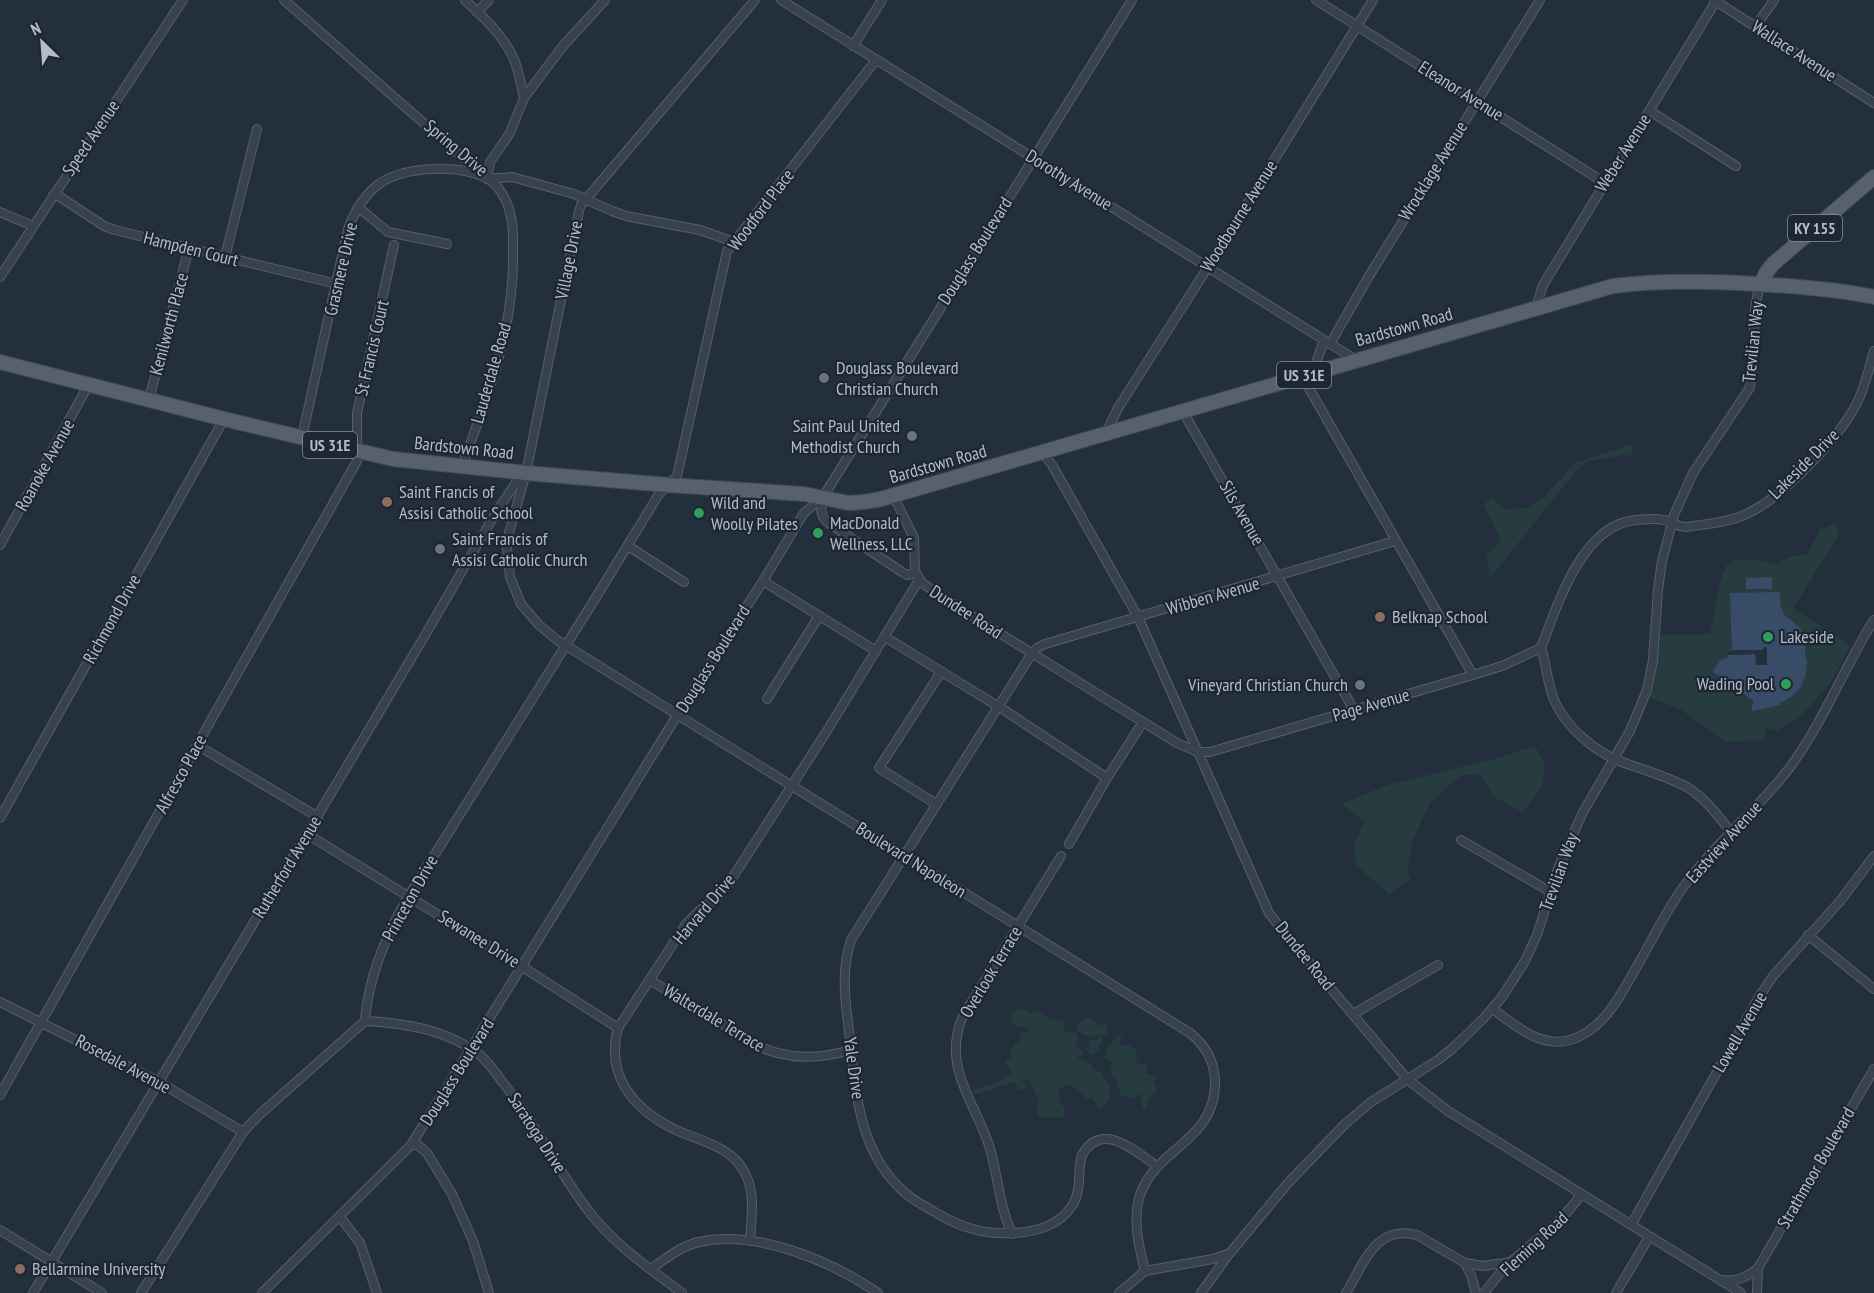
<svg xmlns="http://www.w3.org/2000/svg" width="1874" height="1293" font-family="'PT Sans Narrow',sans-serif">
<style>
.green{fill:#263c3f}
.water{fill:#394c67}
.pier{fill:#242f3e}
.lines{fill:none;stroke-linecap:round;stroke-linejoin:round}
.minor-casing{stroke:#565f6c;stroke-width:10}
.primary-casing{stroke:#414a57;stroke-width:16}
.minor{stroke:#38414e;stroke-width:8}
.primary{stroke:#56606e;stroke-width:14}
.worship-dot{fill:#6b7280;stroke:#1d2633;stroke-width:2}
.education-dot{fill:#8d6e63;stroke:#1d2633;stroke-width:2}
.leisure-dot{fill:#2e9e5b;stroke:#1d2633;stroke-width:2}
.labels{text-anchor:middle;stroke-width:4.5;stroke-linejoin:round;paint-order:stroke}
.shield{fill:#1d2633;stroke:#878f9c;stroke-width:1.5}
.shield-label{font-size:16px;font-weight:bold;fill:#b4bcc9}
.street-label{font-size:18px;fill:#b4bcc9;stroke:#1d2633}
.poi-label{font-size:18px;fill:#b4bcc9;stroke:#1d2633;text-anchor:start}
</style>
<rect width="100%" height="100%" fill="#242f3e"/>
<!-- green -->
<g class="green">
<polygon points="1633,444 1631,455 1617,456 1586,462 1576,471 1490,578 1486,556 1501,541 1484,505 1491,497 1505,509 1528,508 1544,497 1575,463"/>
<polygon points="1836,523 1839,535 1793,608 1850,645 1831,682 1804,713 1777,731 1766,728 1765,740 1726,742 1680,709 1650,698 1655,679 1660,635 1710,634 1720,581 1727,565 1736,560 1756,559 1775,565 1789,557 1807,554 1820,530"/>
<polygon points="1535,746 1545,764 1542,787 1523,812 1494,797 1480,774 1461,775 1430,803 1412,841 1407,872 1411,878 1389,894 1356,865 1354,846 1364,821 1341,804 1388,785 1498,758"/>
<path d="M1018,1008L1031,1013L1038,1010L1051,1020H1061L1063,1018V1026L1065,1031L1076,1033L1078,1038L1075,1045L1078,1047L1079,1051L1081,1050L1084,1053L1077,1058L1091,1063L1092,1068L1102,1073L1103,1078L1110,1085L1108,1093L1111,1097L1101,1109L1097,1105L1093,1098L1087,1099L1081,1092L1069,1085L1059,1089V1100L1065,1109L1064,1117C1056,1118 1045,1119 1038,1117L1037,1108L1039,1101L1030,1081L1023,1080L1026,1086L1024,1089L1019,1090L1014,1082L974,1095L972,1090L996,1083L1013,1073L1009,1069V1067L1005,1063L1006,1060L1011,1058V1050L1015,1043L1021,1042L1020,1034L1030,1031L1029,1028C1019,1027 1019,1027 1011,1022L1012,1014Z"/>
<polygon points="1086,1017 1089,1017 1098,1025 1107,1024 1108,1027 1106,1035 1101,1037 1103,1039 1099,1047 1100,1049 1095,1051 1095,1054 1089,1055 1086,1046 1088,1046 1090,1039 1097,1040 1101,1033 1091,1038 1079,1032 1077,1024"/>
<path d="M1122,1032L1119,1042L1123,1046H1130L1135,1049L1137,1056L1135,1061L1140,1064H1147L1146,1073L1148,1075H1156L1154,1083L1157,1087L1155,1093L1149,1098L1146,1109H1143L1140,1093L1137,1094V1097C1131,1099 1126,1098 1121,1095C1119,1089 1117,1084 1116,1077H1113L1110,1066L1114,1063L1104,1058L1107,1054L1105,1050C1112,1045 1115,1035 1122,1032Z"/>
</g>
<!-- water -->
<g class="water">
<polygon points="1772,577 1772,589 1746,589 1746,578"/>
<path d="M1780,592C1780,626 1793,613 1804,635C1807,641 1805,643 1805,649C1804,653 1807,658 1807,663C1805,685 1800,693 1780,703V705L1752,711V705L1754,701L1713,672L1720,660L1728,658L1727,655L1756,654V665L1767,664V647L1763,650L1732,652L1730,593Z"/>
</g>
<!-- pier -->
<polygon class="pier" points="1763,647 1767,647 1767,665 1756,665 1755,654 1727,655 1727,652 1735,650 1763,650"/>
<g class="lines">
<defs>
<g id="minor">
<polyline points="284,0 487,179 512,177 574,194 612,211 626,216 700,230 734,242"/>
<path d="M465,0C483,17 502,34 513,57C519,70 521,85 524,98"/>
<path d="M755,0L581,205L579,211L526,473L509,533L507,548L510,577L521,604L539,625L557,640L1190,1033C1205,1045 1214,1060 1215,1080C1217,1141 1156,1147 1140,1195C1132,1219 1139,1247 1145,1271"/>
<polyline points="781,0 1356,360"/>
<polyline points="1316,0 1605,183"/>
<polyline points="1714,0 1874,103"/>
<polyline points="477,12 489,0"/>
<polyline points="1755,27 1774,0"/>
<polyline points="853,46 882,0"/>
<polyline points="1650,111 1736,166"/>
<polyline points="487,179 490,162 510,133 524,98 562,47 605,0"/>
<polyline points="53,195 60,197 104,226 115,230 337,284"/>
<polyline points="358,207 388,232 447,244"/>
<polyline points="0,212 33,226"/>
<polyline points="225,257 257,129"/>
<polyline points="0,277 183,0"/>
<polyline points="1536,308 1543,285 1716,1"/>
<polyline points="1330,344 1369,276 1540,0"/>
<polyline points="1313,372 1324,340"/>
<polyline points="1302,376 1473,675"/>
<polyline points="149,399 189,248"/>
<polyline points="1182,410 1354,710"/>
<polyline points="1106,433 1118,408 1208,267 1373,0"/>
<path d="M302,437L348,229C355,210 365,193 382,182C408,166 461,164 488,179C498,185 506,198 509,209C514,225 513,242 513,259C513,333 487,398 462,466"/>
<polyline points="1042,452 1052,465 1138,617 1198,752 1210,752 1473,675 1502,666 1541,648"/>
<polyline points="893,495 914,538 915,571 922,583 970,615 1177,743 1198,752 1269,913 1286,935 1407,1079 1448,1111 1741,1293"/>
<path d="M823,497C821,507 819,514 827,522L902,572L907,575L916,573"/>
<polyline points="0,545 89,384"/>
<polyline points="628,546 684,582"/>
<polyline points="763,581 876,651"/>
<polyline points="885,637 1004,710 1107,778"/>
<polyline points="767,699 819,616"/>
<polyline points="197,745 318,817"/>
<polyline points="936,804 879,768 941,672"/>
<polyline points="0,818 224,419"/>
<path d="M1732,833C1718,816 1705,798 1687,787C1666,776 1644,770 1622,762C1595,752 1567,728 1555,702C1547,685 1547,665 1541,648C1557,606 1582,524 1636,520C1645,519 1656,518 1664,520C1672,522 1678,527 1686,527C1705,524 1726,523 1744,515C1781,500 1839,438 1857,403C1865,387 1869,368 1874,351"/>
<polyline points="307,834 521,966 618,1028"/>
<polyline points="1461,840 1549,891"/>
<polyline points="1069,844 1107,778 1143,722"/>
<polyline points="1808,935 1874,989"/>
<path d="M650,980L760,1047C791,1060 819,1059 851,1050"/>
<polyline points="0,1002 159,1082 243,1132"/>
<path d="M1493,1009C1518,1028 1545,1052 1578,1037C1607,1024 1621,994 1636,968C1653,939 1667,908 1687,882C1719,839 1762,806 1793,763C1825,718 1845,666 1874,620"/>
<polyline points="1353,1014 1438,965"/>
<path d="M365,1021C405,1023 449,1030 481,1056C490,1064 497,1075 504,1084C535,1123 557,1169 587,1209C612,1243 649,1268 682,1293"/>
<polyline points="0,1095 357,461 357,413 394,245"/>
<polyline points="411,1145 418,1145 427,1153 452,1194 473,1241 489,1293"/>
<path d="M1158,1167C1135,1151 1102,1120 1082,1155C1077,1171 1082,1190 1073,1204C1061,1225 1036,1232 1014,1233C983,1235 959,1227 933,1211C919,1203 906,1196 896,1184C859,1146 855,1089 850,1039C846,1006 840,973 851,940L1029,658L1037,648L1045,644L1395,541"/>
<polyline points="340,1217 360,1243 377,1293"/>
<polyline points="1631,1225 1759,997 1773,976 1841,900 1874,856"/>
<polyline points="0,1230 102,1293"/>
<path d="M1012,1234C1000,1208 998,1179 991,1152C978,1105 940,1068 963,1016L1061,856"/>
<path d="M750,1241C751,1219 756,1194 745,1173C732,1147 701,1141 676,1130C634,1110 605,1076 618,1028L686,924L698,912L717,897L729,883L825,734L919,580"/>
<polyline points="1465,1263 1471,1275 1476,1293"/>
<path d="M651,1269C666,1258 681,1246 699,1242C756,1229 831,1261 878,1293"/>
<path d="M1722,1280C1737,1282 1747,1277 1758,1268"/>
<polyline points="33,1293 424,637 495,514 517,481 525,474"/>
<path d="M141,1293L243,1132L259,1115L365,1021C368,979 385,938 405,902L598,594L659,494L677,476L727,251L876,60"/>
<polyline points="262,1293 411,1145 673,722 763,581 804,513 823,497 1132,0"/>
<path d="M1119,1293L1145,1271L1213,1259L1230,1253L1288,1183L1345,1124L1371,1102L1438,1060L1453,1048L1483,1019L1502,997L1525,961L1537,935L1559,866L1582,814L1630,731L1647,690L1653,660L1658,590L1662,561L1674,515L1693,473L1749,389C1759,355 1748,317 1761,284"/>
<polyline points="1201,1293 1229,1254"/>
<path d="M1346,1293C1364,1264 1375,1224 1417,1235L1465,1263L1483,1266L1511,1262"/>
<path d="M1484,1293C1493,1282 1502,1269 1513,1260C1537,1239 1564,1221 1581,1194"/>
<polyline points="1616,1293 1649,1237"/>
<polyline points="1757,1293 1758,1268 1874,1069"/>
</g>
<g id="primary">
<polyline points="1761,284 1766,273 1773,264 1874,177"/>
<path d="M0,362L224,419L393,459L526,473L668,485L804,494L849,503L864,502L881,499L1613,286C1661,280 1708,281 1756,284C1795,286 1835,289 1874,297"/>
</g>
</defs>
<!-- minor casing -->
<use href="#minor" class="minor-casing"/>
<!-- primary casing -->
<use href="#primary" class="primary-casing"/>
<!-- minor -->
<use href="#minor" class="minor"/>
<!-- primary -->
<use href="#primary" class="primary"/>
</g>
<!-- markers -->
<g class="worship-dot">
<circle cx="824" cy="378" r="6"/>
<circle cx="912" cy="436" r="6"/>
<circle cx="440" cy="549" r="6"/>
<circle cx="1360" cy="685" r="6"/>
</g>
<g class="education-dot">
<circle cx="387" cy="502" r="6"/>
<circle cx="1380" cy="617" r="6"/>
<circle cx="20" cy="1269" r="6"/>
</g>
<g class="leisure-dot">
<circle cx="699" cy="513" r="6"/>
<circle cx="818" cy="533" r="6"/>
<circle cx="1768" cy="637" r="6"/>
<circle cx="1786" cy="684" r="6"/>
</g>
<g class="labels">
<!-- shield labels -->
<g class="shield">
<rect x="1788" y="215" width="54" height="26" rx="4.5"/>
<rect x="1277" y="362" width="54" height="26" rx="4.5"/>
<rect x="303" y="432" width="54" height="26" rx="4.5"/>
</g>
<g class="shield-label">
<text x="1815" y="234">KY 155</text>
<text x="1304" y="381">US 31E</text>
<text x="330" y="451">US 31E</text>
</g>
<!-- street labels -->
<g class="street-label">
<text transform="translate(1794 51) rotate(33)" y="6">Wallace Avenue</text>
<text transform="translate(1461 91) rotate(32)" y="6">Eleanor Avenue</text>
<text transform="translate(91 138) rotate(-56)" y="6">Speed Avenue</text>
<text transform="translate(456 148) rotate(40)" y="6">Spring Drive</text>
<text transform="translate(1623 153) rotate(-58)" y="6">Weber Avenue</text>
<text transform="translate(1433 171) rotate(-58)" y="6">Wrocklage Avenue</text>
<text transform="translate(1069 180) rotate(32)" y="6">Dorothy Avenue</text>
<text transform="translate(761 210) rotate(-53)" y="6">Woodford Place</text>
<text transform="translate(1239 216) rotate(-58)" y="6">Woodbourne Avenue</text>
<text transform="translate(191 249) rotate(14)" y="6">Hampden Court</text>
<text transform="translate(975 251) rotate(-58)" y="6">Douglass Boulevard</text>
<text transform="translate(569 260) rotate(-79)" y="6">Village Drive</text>
<text transform="translate(341 269) rotate(-77)" y="6">Grasmere Drive</text>
<text transform="translate(169 324) rotate(-75)" y="6">Kenilworth Place</text>
<text transform="translate(1404 327) rotate(-16)" y="6">Bardstown Road</text>
<text transform="translate(1753 342) rotate(-84)" y="6">Trevilian Way</text>
<text transform="translate(372 348) rotate(-77)" y="6">St Francis Court</text>
<text transform="translate(491 373) rotate(-74)" y="6">Lauderdale Road</text>
<text transform="translate(464 448) rotate(6)" y="6">Bardstown Road</text>
<text transform="translate(938 464) rotate(-16)" y="6">Bardstown Road</text>
<text transform="translate(1804 464) rotate(-45)" y="6">Lakeside Drive</text>
<text transform="translate(45 465) rotate(-61)" y="6">Roanoke Avenue</text>
<text transform="translate(1242 513) rotate(60)" y="6">Sils Avenue</text>
<text transform="translate(1213 596) rotate(-16)" y="6">Wibben Avenue</text>
<text transform="translate(966 612) rotate(33)" y="6">Dundee Road</text>
<text transform="translate(112 619) rotate(-61)" y="6">Richmond Drive</text>
<text transform="translate(713 659) rotate(-58)" y="6">Douglass Boulevard</text>
<text transform="translate(1371 705) rotate(-16)" y="6">Page Avenue</text>
<text transform="translate(181 774) rotate(-61)" y="6">Alfresco Place</text>
<text transform="translate(1724 842) rotate(-48)" y="6">Eastview Avenue</text>
<text transform="translate(911 860) rotate(32)" y="6">Boulevard Napoleon</text>
<text transform="translate(287 867) rotate(-59)" y="6">Rutherford Avenue</text>
<text transform="translate(1559 872) rotate(-70)" y="6">Trevilian Way</text>
<text transform="translate(410 898) rotate(-61)" y="6">Princeton Drive</text>
<text transform="translate(704 909) rotate(-50)" y="6">Harvard Drive</text>
<text transform="translate(479 939) rotate(32)" y="6">Sewanee Drive</text>
<text transform="translate(1305 956) rotate(51)" y="6">Dundee Road</text>
<text transform="translate(991 972) rotate(-59)" y="6">Overlook Terrace</text>
<text transform="translate(714 1018) rotate(31)" y="6">Walterdale Terrace</text>
<text transform="translate(1740 1032) rotate(-60)" y="6">Lowell Avenue</text>
<text transform="translate(123 1064) rotate(28)" y="6">Rosedale Avenue</text>
<text transform="translate(854 1068) rotate(82)" y="6">Yale Drive</text>
<text transform="translate(457 1072) rotate(-58)" y="6">Douglass Boulevard</text>
<text transform="translate(537 1133) rotate(57)" y="6">Saratoga Drive</text>
<text transform="translate(1816 1168) rotate(-60)" y="6">Strathmoor Boulevard</text>
<text transform="translate(1534 1244) rotate(-43)" y="6">Fleming Road</text>
</g>
<!-- poi labels -->
<g class="poi-label">
<text x="836" y="374">Douglass Boulevard<tspan x="836" dy="21">Christian Church</tspan></text>
<text x="900" y="432" text-anchor="end">Saint Paul United<tspan x="900" dy="21">Methodist Church</tspan></text>
<text x="399" y="498">Saint Francis of<tspan x="399" dy="21">Assisi Catholic School</tspan></text>
<text x="711" y="509">Wild and<tspan x="711" dy="21">Woolly Pilates</tspan></text>
<text x="830" y="529">MacDonald<tspan x="830" dy="21">Wellness, LLC</tspan></text>
<text x="452" y="545">Saint Francis of<tspan x="452" dy="21">Assisi Catholic Church</tspan></text>
<text x="1392" y="623">Belknap School</text>
<text x="1780" y="643">Lakeside</text>
<text x="1774" y="690" text-anchor="end">Wading Pool</text>
<text x="1348" y="691" text-anchor="end">Vineyard Christian Church</text>
<text x="32" y="1275">Bellarmine University</text>
</g>
</g>
<!-- north arrow -->
<g transform="translate(42 42) rotate(335)" stroke="#1d2633" stroke-width="4.5" paint-order="stroke">
<path d="M0-4.5L10 22L0 15L-10 22Z" fill="#b4bcc9"/>
<text y="-9" font-size="16" font-weight="bold" text-anchor="middle" fill="#b4bcc9">N</text>
</g>
</svg>
